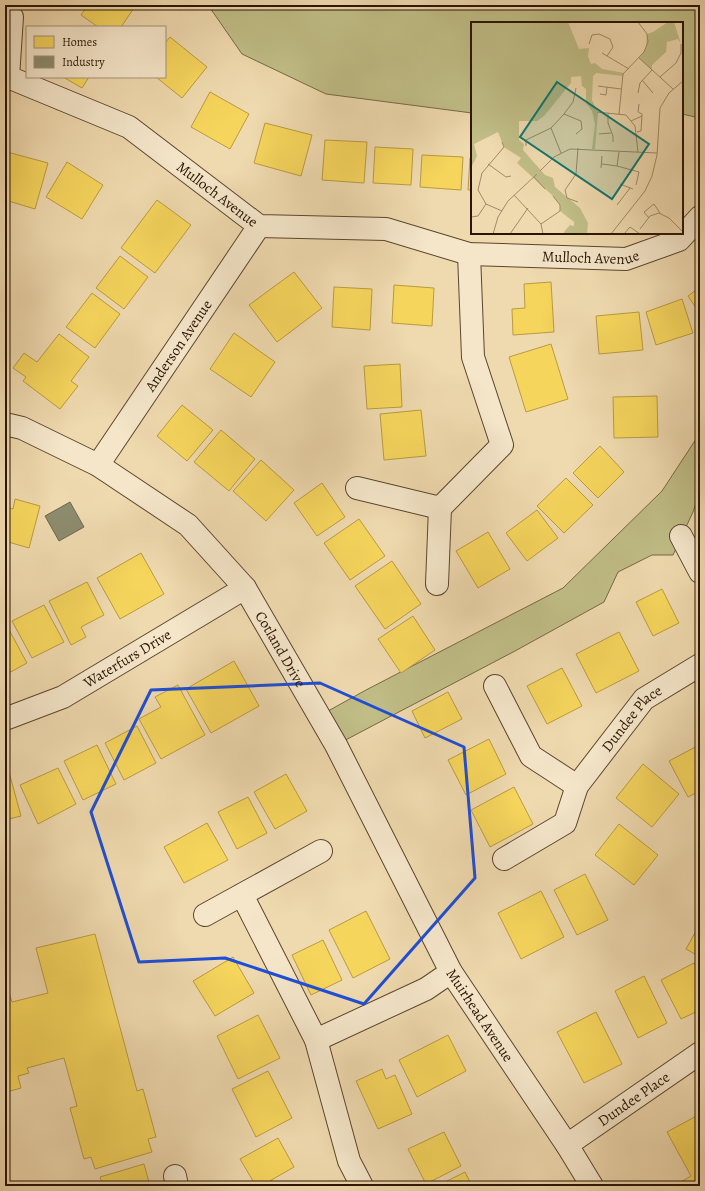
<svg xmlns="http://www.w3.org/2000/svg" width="705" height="1191" font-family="Alegreya,serif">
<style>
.green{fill:#c0bd86;stroke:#756944}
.homes{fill:#f6d55c;stroke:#b99b41}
.industry{fill:#8c8c6e;stroke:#6f684e}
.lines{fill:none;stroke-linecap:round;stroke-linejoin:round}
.minor-casing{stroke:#5b462d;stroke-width:24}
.minor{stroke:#f5e6ca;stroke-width:22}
.marked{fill:none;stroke:#1d4ed8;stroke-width:3;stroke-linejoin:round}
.labels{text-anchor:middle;stroke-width:4;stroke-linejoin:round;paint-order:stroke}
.street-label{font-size:15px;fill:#2a1502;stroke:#f5e6ca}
.inset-road{fill:none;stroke:#a08b69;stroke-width:1}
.view{fill:#0f766e;fill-opacity:0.15;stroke:#0f766e;stroke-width:2}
.inset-edge{fill:none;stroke:#2a1502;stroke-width:2}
</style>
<rect width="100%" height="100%" fill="#efd9ae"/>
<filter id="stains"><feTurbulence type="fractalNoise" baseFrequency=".005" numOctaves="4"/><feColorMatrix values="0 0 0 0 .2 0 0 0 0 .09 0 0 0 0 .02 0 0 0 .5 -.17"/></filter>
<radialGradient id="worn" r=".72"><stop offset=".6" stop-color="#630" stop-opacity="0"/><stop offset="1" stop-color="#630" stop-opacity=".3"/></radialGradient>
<!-- green -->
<g class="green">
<polygon points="208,5 700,5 700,118 682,114 682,23 472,23 472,113 326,94 242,54"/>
<polygon points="700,380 700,424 696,383"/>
<polygon points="700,433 700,491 693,512 673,555 652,555 618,572 604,602 515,651 336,745 319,716 366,690 563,588 662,491"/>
</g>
<!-- homes -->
<g class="homes">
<polygon points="88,5 136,5 121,27 98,27 81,15"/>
<polygon points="170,37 207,67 182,98 156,77 165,77 165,43"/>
<polygon points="63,77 89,77 82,88"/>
<polygon points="210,92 249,114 230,149 191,127"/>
<polygon points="265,123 312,135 301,176 254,163"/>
<polygon points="325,140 367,142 364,183 322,180"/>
<polygon points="375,147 413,149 411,185 373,183"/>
<polygon points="7,152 48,163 35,209 5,200 5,159"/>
<polygon points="422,155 463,157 461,190 420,187"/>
<polygon points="470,158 472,158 472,190 468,190"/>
<polygon points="67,162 103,185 82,219 46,197"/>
<polygon points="157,200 191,225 155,273 121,248"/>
<polygon points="120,256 148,277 124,309 96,288"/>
<polygon points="294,272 322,308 277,342 249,305"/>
<polygon points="551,282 554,332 513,335 512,309 525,308 524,284"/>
<polygon points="394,285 434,288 432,326 392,323"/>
<polygon points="334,287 372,289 370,330 332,327"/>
<polygon points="700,287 700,314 688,296"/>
<polygon points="92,293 120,314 95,348 66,327"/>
<polygon points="682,299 693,333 656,345 646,312"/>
<polygon points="639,312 643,350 599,354 596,316"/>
<polygon points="234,333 275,362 251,397 210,369"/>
<polygon points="59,334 89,357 71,381 78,386 60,409 23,381 26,377 13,368 24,353 37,362"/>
<polygon points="551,344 568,399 526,412 509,357"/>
<polygon points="400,364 402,407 367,409 364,366"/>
<polygon points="657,396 658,437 614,438 613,397"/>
<polygon points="182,405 213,430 187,461 157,436"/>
<polygon points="421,410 426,456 384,460 380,414"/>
<polygon points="221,430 255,459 229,491 194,462"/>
<polygon points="600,446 624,472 598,498 573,473"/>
<polygon points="261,460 294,490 266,521 233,491"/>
<polygon points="566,478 593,505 564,533 537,506"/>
<polygon points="322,483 345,517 317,536 294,503"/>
<polygon points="15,499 40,506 29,548 5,541 5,507 13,509"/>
<polygon points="537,510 558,538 527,561 506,533"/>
<polygon points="359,519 385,556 350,580 324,543"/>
<polygon points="488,532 510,569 478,588 456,551"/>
<polygon points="141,553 164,594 120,619 97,578"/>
<polygon points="392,561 421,604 385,629 355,586"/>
<polygon points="87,582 104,615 81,627 86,637 71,645 49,601"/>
<polygon points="662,589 679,623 653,636 636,602"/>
<polygon points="44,605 64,642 32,658 12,621"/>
<polygon points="413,616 435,650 401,673 378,639"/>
<polygon points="7,626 27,663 5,675 5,627"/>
<polygon points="619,632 639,671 596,693 576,654"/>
<polygon points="234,661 259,706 211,733 186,689"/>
<polygon points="562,668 582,706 547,724 527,686"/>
<polygon points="178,685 205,735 161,759 139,719 161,707 155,697"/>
<polygon points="448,692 462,719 425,738 412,711"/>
<polygon points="137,726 156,763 124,780 105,743"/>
<polygon points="489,739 506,774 466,795 448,760"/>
<polygon points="97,745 116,784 83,800 64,761"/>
<polygon points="699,745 700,747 700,791 688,797 669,761"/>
<polygon points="643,764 679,794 652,827 616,798"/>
<polygon points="58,768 76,804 38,824 20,785"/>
<polygon points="9,772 21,816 5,820 5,773"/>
<polygon points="286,774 307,811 275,829 254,792"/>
<polygon points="514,787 533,824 490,847 471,810"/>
<polygon points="248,797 267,833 237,849 218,812"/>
<polygon points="207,823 228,860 184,883 164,847"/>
<polygon points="619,824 658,855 634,885 595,855"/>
<polygon points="585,874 608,920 577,935 554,890"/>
<polygon points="541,891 564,937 521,959 498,913"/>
<polygon points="366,911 390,959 353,978 329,930"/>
<polygon points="700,924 700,957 686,949"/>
<polygon points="95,934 137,1091 143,1089 156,1137 148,1139 152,1152 95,1169 91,1157 84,1159 70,1108 77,1106 64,1058 27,1068 29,1073 18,1076 21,1088 7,1092 5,1087 5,980 12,1002 48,993 36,948"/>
<polygon points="323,940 342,980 311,995 292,955"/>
<polygon points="233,957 254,993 215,1016 193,981"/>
<polygon points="694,963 700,974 700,1010 681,1019 661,980"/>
<polygon points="644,976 667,1023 638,1038 615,991"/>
<polygon points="596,1012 622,1064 584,1083 557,1032"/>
<polygon points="258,1015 280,1058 238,1079 217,1036"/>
<polygon points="448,1035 466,1071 417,1097 399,1060"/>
<polygon points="382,1069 386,1079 395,1075 412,1114 378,1129 356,1081"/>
<polygon points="268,1071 292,1118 256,1137 232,1089"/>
<polygon points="700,1114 700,1186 674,1186 691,1176 667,1132"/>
<polygon points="444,1132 461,1166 426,1184 408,1149"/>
<polygon points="278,1138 294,1167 261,1186 256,1186 240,1159"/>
<polygon points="144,1164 150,1186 103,1186 100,1177"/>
<polygon points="465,1172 472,1186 437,1186"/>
</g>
<!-- industry -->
<polygon class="industry" points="70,502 84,527 59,541 45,516"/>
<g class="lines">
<defs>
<g id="minor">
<polyline points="8,77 12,17"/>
<path id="s1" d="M5,78L8,77L129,127L259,226L386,229L469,254L626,259L679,240L700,217"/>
<path id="s2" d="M5,424L22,428L98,465L188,525L245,588L336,745L451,972L567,1145L592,1186"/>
<path id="s3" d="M98,465L259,226"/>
<polyline points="357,488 440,508 502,445 473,357 469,254"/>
<polyline points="681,536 700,572"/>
<polyline points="437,584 440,508"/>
<polyline points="495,686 531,756 577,786"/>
<path id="s4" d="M5,719L63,697L245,588"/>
<path id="s5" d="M504,859L565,823L577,786L644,699L700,665"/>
<polyline points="242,895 316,1040"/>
<polyline points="205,915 321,851"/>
<path id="s6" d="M567,1145L700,1053"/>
<polyline points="175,1176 177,1186"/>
<polyline points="362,1186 349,1161 316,1040 426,989 451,972"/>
</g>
</defs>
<!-- minor casing -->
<use href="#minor" class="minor-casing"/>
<!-- minor -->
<use href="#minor" class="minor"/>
</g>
<!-- marked area -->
<path class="marked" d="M320,683L464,747L475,878L364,1004L225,958L139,962L91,812L151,690Z"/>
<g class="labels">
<!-- street labels -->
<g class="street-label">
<text dy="5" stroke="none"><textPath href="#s1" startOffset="245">Mulloch Avenue</textPath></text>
<text dy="5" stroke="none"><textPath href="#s1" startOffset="633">Mulloch Avenue</textPath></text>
<text dy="5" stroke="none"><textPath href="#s3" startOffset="144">Anderson Avenue</textPath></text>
<text dy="5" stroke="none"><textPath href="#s2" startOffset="366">Cotland Drive</textPath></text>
<text dy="5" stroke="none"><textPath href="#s4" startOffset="137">Waterfurs Drive</textPath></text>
<text dy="5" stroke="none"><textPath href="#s5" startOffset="197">Dundee Place</textPath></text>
<text dy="5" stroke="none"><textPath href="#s2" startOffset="783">Muirhead Avenue</textPath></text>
<text dy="5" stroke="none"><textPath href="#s6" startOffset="81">Dundee Place</textPath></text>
</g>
</g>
<!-- overview -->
<g transform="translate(471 22)">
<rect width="212" height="212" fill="#efd9ae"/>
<path d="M0,0H97L108,27L118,26L117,34L120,42L124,41L131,47L153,51L152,54L125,51L122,54L121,78L127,91L124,127H121L124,102L121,89L115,81V67L111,64L110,54L100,55V61L73,94L66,99H48V118L53,122L52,128L74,153L82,156L84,165L109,186L117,201L116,212H94L93,210L99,203L103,204V200L89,189V183L81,173L46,141L50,136L33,125L27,110L3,122L6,134L0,146ZM197,0H203L210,22L207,17L196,20L195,30L181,43V48L168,36L175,26L176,12L182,10Z" fill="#c0bd86"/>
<path class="inset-road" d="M118,22L121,13L128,12L139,17L142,25L136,34M131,31L158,47M168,36L202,67M189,55L205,41L210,31V22M171,58L182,71M127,64L150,67M167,71L169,61L181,48M129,72L135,73L136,65M126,90L155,93L164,104L167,130M137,91V101L142,114V120M93,92L110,99L111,107L105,112M148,92L152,52L173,30L177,20L176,12L167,0M160,99L171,94M80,106L90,131M166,110L170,109L171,92L167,90L168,82M128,112L140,111M55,124V118L80,106L93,92L102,80L105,66M107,126L105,152L94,168L96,176L107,180M148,130L146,144L168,150L165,163M17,142L35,155L40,154M131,142L146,144M130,146L131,134M69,149L83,135L99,127L186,131M63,155L74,167M149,162L162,167M43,173L70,202L72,212M146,183L159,166M31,189L15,182L7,168L11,151L33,125L31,120M0,195L7,194L15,182M178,196L173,190L183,182L189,191M70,202L89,189V183L82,174M169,207L179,194L188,191L198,196L212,210M22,212L27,195L37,179L66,152M39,212L57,186M140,212L174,169L181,154L186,133L189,86L198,71L212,59M153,212L159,205L169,212"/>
<path class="view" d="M86,60L178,122L141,177L49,115Z"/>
<rect width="212" height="212" class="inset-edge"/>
</g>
<!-- margin -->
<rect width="705" height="1191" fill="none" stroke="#efd9ae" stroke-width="20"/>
<rect x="6" y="6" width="693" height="1179" fill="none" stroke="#2a1502" stroke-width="2"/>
<rect x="10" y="10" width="685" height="1171" fill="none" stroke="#2a1502"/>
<!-- legend -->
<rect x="26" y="26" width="140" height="52" fill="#f5e6ca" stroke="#a4927a"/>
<rect x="34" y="36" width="20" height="12" fill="#f6d55c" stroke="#a4927a"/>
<text x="62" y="46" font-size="12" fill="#2a1502">Homes</text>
<rect x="34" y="56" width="20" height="12" fill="#8c8c6e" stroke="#a4927a"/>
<text x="62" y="66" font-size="12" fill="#2a1502">Industry</text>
<rect width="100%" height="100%" filter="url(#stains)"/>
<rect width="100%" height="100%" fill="url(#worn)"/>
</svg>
